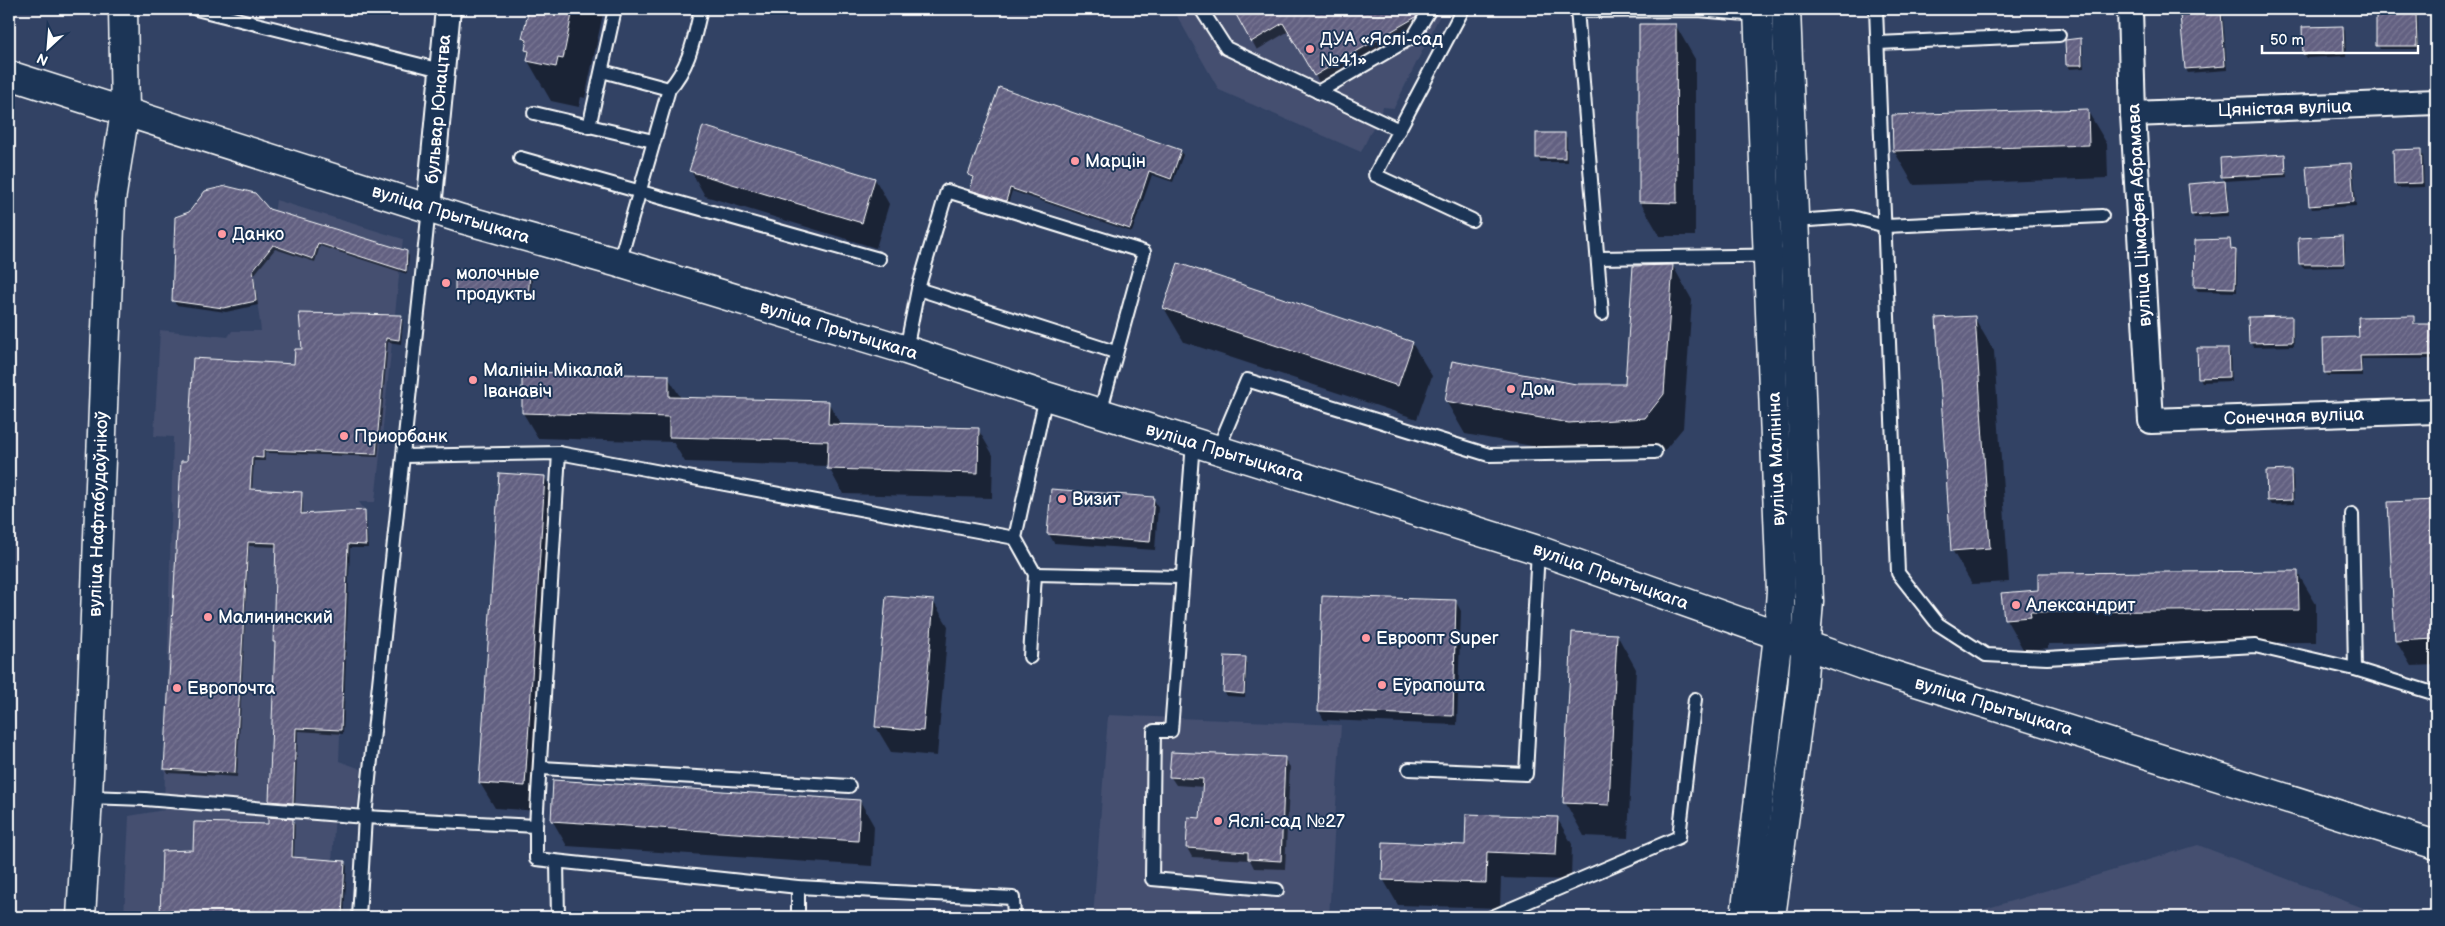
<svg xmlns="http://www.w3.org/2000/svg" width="2445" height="926" font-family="'Balsamiq Sans',sans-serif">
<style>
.built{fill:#444f70}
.shadow{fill:#0007}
.building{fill:url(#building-hatch);stroke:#fff}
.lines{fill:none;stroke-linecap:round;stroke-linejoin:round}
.lane-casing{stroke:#fff;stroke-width:16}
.street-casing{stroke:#fff;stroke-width:28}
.secondary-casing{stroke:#fff;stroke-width:31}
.lane{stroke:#1d3557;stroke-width:12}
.street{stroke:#1d3557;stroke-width:24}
.secondary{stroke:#1d3557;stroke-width:28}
.poi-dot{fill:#ff9aa2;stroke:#1d3557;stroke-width:2}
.labels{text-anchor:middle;stroke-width:4;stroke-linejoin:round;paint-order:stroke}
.poi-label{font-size:18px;fill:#fff;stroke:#1d3557;text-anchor:start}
.street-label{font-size:18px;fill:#fff;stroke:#1d3557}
</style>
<defs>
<pattern id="building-hatch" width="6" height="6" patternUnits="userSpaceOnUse" patternTransform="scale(1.25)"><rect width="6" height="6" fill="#626081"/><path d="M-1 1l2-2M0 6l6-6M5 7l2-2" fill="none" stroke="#7a7894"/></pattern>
</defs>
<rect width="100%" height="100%" fill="#324264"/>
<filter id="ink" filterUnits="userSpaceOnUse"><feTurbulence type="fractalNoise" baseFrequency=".02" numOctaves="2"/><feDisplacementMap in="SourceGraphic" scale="10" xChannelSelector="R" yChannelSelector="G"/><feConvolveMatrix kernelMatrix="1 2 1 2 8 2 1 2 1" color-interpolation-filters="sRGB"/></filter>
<g filter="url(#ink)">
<!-- built -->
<g class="built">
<polygon points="1173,9 1443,9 1394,108 1383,107 1361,152 1219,90"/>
<polygon points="276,200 403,239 375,502 359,502 365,510 366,545 348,544 339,761 361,769 357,808 335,811 329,917 124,917 129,816 164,810 173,437 154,436 160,330 228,337 232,331 261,331 253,270 269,251"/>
<polygon points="1108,715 1341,725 1329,917 1093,917"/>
<polygon points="2198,845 2387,917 1958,917"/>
</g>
<!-- shadow -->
<g class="shadow">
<polygon points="530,9 604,9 585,98 581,97 579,107 551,101 528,61 527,44 524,38"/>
<polygon points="1217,9 1408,9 1418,27 1320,84 1289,31 1257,50 1235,11 1220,13"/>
<polygon points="1908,9 2012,9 1911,14"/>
<polygon points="2220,13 2223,17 2227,70 2188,73 2186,69"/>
<polygon points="2416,14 2418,18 2418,49 2380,49 2378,45"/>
<polygon points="1676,26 1695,59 1695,236 1660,236 1640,202"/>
<polygon points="2343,27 2345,31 2346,56 2306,58 2304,54"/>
<polygon points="2080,39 2082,43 2084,68 2069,69 2067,65"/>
<polygon points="2087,110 2107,144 2108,178 1914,185 1894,151"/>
<polygon points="1564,134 1567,138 1567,162 1540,162 1538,158"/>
<polygon points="1180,151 1183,155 1173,182 1152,175 1132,232 1012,191 1008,204 974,194 971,189 975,180 970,175"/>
<polygon points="2421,151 2423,155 2424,187 2397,188 2395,184"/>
<polygon points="2284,156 2288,177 2225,181 2222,177 2221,159"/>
<polygon points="2350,164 2353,168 2356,206 2312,209 2310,205"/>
<polygon points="691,171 875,179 889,204 876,248 705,196"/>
<polygon points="2224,183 2227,187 2229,216 2194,218 2192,214"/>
<polygon points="268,210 406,252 409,256 407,274 320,246 315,262 275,249 254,275 258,305 226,312 176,305 174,301"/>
<polygon points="2342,238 2345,242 2345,267 2303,268 2300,264"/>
<polygon points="2229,240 2232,251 2235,251 2237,255 2237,292 2198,291 2195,287"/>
<polygon points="9,255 14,264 13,341 9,340"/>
<polygon points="1673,266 1692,300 1683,428 1664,451 1589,456 1465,434 1446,401 1576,385 1626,385"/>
<polygon points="530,276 532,280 530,301 459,296 456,292"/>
<polygon points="1164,308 1412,343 1432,376 1417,419 1184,342"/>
<polygon points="401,316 403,320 401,344 388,342 378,457 265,453 265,461 254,461 252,491 301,494 303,498 303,515 364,511 366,515 368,548 350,548 343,734 298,731 295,807 272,805 270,801 277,645 275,641 278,547 249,546 237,777 168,773 166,769 188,463 295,365 303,350"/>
<polygon points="1974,317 1994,351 2009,582 1972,584 1952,550"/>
<polygon points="2291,317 2293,321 2294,346 2253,347 2251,343"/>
<polygon points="2413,317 2416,326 2436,325 2436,359 2362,359 2362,376 2327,376 2325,372 2360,339"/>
<polygon points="2228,349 2230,353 2231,381 2202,382 2200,378"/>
<polygon points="668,377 681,398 828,402 842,426 978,429 993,455 992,498 843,494 828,466 685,462 673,442 538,438 523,413"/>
<polygon points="2290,472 2293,476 2294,504 2271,505 2268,501"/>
<polygon points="545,478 559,503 539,811 495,808 480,783"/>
<polygon points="1153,498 1158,507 1155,550 1054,543 1049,534"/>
<polygon points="2436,501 2436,665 2411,666 2396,641"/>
<polygon points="2297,572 2316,604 2316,642 2048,644 2048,648 2024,651 2006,619 2002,594"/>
<polygon points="933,601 948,626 937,756 891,752 876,727"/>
<polygon points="1456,602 1461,611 1457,725 1324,720 1319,711"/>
<polygon points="1617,635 1636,669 1628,838 1584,836 1565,802"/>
<polygon points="1245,659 1247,663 1245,697 1227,696 1224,692"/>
<polygon points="1284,758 1290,767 1285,869 1254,868 1250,860 1192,857 1187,848 1202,820 1204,787 1176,785 1170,776"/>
<polygon points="860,801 874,826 872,866 567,846 552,820"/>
<polygon points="1557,818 1572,844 1571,880 1501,878 1500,908 1398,905 1383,879 1467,846"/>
<polygon points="292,820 295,825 294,858 344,862 347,866 344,917 161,917 163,852 195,851 269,825"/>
</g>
<!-- building -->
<g class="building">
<polygon points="529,9 573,9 563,59 558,58 556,67 527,61 529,51 525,50 527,40 522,38"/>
<polygon points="1233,9 1421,9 1416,17 1314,76 1283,23 1251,42"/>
<polygon points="2221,12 2225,66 2185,69 2180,15"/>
<polygon points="2376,13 2416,13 2417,46 2376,46"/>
<polygon points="1639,24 1676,24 1677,203 1639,202"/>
<polygon points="2343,26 2344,52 2303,54 2302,27"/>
<polygon points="2081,38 2082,65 2066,65 2065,40"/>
<polygon points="999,87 1181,150 1171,179 1149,171 1130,229 1010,188 1006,201 970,190 974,177 968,175"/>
<polygon points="2088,109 2089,145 1893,151 1892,115"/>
<polygon points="703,126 875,178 862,223 689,171"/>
<rect x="1536" y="133" width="29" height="25"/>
<polygon points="2421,149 2422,183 2394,184 2393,150"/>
<polygon points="2285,154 2286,174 2221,177 2220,158"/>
<polygon points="2351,163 2354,202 2309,206 2306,166"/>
<polygon points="2225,181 2228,212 2191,215 2188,184"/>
<polygon points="226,186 255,193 269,209 407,251 406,271 318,243 313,259 273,245 253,270 256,301 223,308 172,301 175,217 189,212 205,191"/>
<polygon points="2343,236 2344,264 2299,264 2298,238"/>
<polygon points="2230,239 2231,249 2236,250 2235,288 2194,287 2195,240"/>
<polygon points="1178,263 1413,342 1398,386 1163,308"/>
<polygon points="1673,265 1664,394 1645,418 1569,423 1445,401 1452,361 1576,384 1625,384 1633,266"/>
<polygon points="455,270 530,274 528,297 455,292"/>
<polygon points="299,313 402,315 399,340 386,338 376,454 263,450 263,458 252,457 250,489 302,492 301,514 365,510 366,545 348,544 341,730 296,728 293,803 269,801 275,642 273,642 276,543 248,542 235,773 164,769 181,461 187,461 193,358 294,364 295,349 302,349"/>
<polygon points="1975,316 1990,548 1951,551 1936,318"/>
<polygon points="2292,316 2292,342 2249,343 2248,317"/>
<polygon points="2414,316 2414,324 2436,324 2436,355 2360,356 2361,372 2324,373 2323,338 2359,337 2358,317"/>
<polygon points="2197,348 2228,348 2229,377 2198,378"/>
<polygon points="522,372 669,375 669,397 829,401 828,424 979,428 978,473 827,469 828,441 669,437 669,417 522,413"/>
<polygon points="2291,470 2292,500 2267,501 2266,471"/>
<polygon points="499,473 545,476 525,786 479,783"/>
<polygon points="1051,489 1154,497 1150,542 1047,534"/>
<polygon points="2436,500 2436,639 2395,641 2388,502"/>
<polygon points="2298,571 2299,610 2030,612 2031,617 2004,619 2001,593 2038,590 2038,573"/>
<polygon points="886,596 934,600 923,731 875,727"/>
<polygon points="1322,596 1456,600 1453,716 1318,711"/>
<polygon points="1572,632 1617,634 1609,805 1563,803"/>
<polygon points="1225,656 1246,657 1244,694 1223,692"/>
<polygon points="1171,752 1285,757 1281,861 1248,859 1248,852 1186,848 1188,817 1200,818 1203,779 1169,777"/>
<polygon points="553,780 860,800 858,841 551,821"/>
<polygon points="1466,814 1558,817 1556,855 1487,852 1486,883 1382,880 1383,842 1465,845"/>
<polygon points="268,817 293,819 292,857 345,861 342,917 160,917 162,851 193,850 194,822 268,824"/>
</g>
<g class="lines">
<defs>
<g id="lane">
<polyline points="196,9 441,70"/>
<polyline points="1201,9 1226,48 1399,130"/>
<polyline points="1463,9 1375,175 1472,220"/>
<polyline points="1577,9 1602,314"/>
<polyline points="1876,9 1898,573 1938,624 1986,655 2047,658 2255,646 2355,669 2436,694"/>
<polyline points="1578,11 1698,10 1758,15"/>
<polyline points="1878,43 2059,35"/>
<polyline points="602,71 669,89"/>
<polyline points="1318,92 1414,36 1430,9"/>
<polyline points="534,113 653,141"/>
<polyline points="589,127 615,9"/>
<polyline points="520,158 879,259"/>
<polyline points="1795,221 1852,217 1886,226 2102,216"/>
<polyline points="1598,258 1797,255"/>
<path d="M619,263L669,89C690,66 694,38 701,9"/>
<polyline points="918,289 1115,352"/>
<polyline points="906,350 918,289 947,191 1144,252 1100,413"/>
<polyline points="1193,442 1171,731 1154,731 1152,879 1277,890"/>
<polyline points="1218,449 1247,380 1489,455 1655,452"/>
<polyline points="404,456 559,453 1015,538"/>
<polyline points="2352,514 2355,669"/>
<polyline points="1035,574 1181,577"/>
<polyline points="1030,657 1035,574 1015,538 1046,396"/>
<polyline points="542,768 849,786"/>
<polyline points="1409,769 1526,774 1538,550"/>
<polyline points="88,797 145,799 365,817 536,826 536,859 798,887 1013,898 1014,917"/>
<polyline points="536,826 559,453"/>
<polyline points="557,862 558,917"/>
<polyline points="359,917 365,817 429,208"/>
<polyline points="798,917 798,887"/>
<polyline points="1492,917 1679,837 1695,699"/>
</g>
<g id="street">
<polyline points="2130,9 2133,114 2151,421 2436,411"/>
<polyline points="2133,114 2436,102"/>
<polyline points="429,208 448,9"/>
</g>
<g id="secondary">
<polyline points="9,75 462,219 619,263 906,350 1046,396 1538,550 1865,666 2436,845"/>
<polyline points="81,917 88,797 111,200 125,112 123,9"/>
<polyline points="1745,917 1778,636 1781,590 1758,9"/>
<polyline points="1771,917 1802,690 1809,601 1786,9"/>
</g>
</defs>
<!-- lane casing -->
<use href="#lane" class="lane-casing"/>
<!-- street casing -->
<use href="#street" class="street-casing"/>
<!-- secondary casing -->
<use href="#secondary" class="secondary-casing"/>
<!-- lane -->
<use href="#lane" class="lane"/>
<!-- street -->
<use href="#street" class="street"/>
<!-- secondary -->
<use href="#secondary" class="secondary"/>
</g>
</g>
<!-- markers -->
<g class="poi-dot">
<circle cx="1310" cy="49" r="5"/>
<circle cx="1075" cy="161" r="5"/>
<circle cx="222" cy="234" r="5"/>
<circle cx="446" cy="283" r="5"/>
<circle cx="473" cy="380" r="5"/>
<circle cx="1511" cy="389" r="5"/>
<circle cx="344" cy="436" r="5"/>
<circle cx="1062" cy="499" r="5"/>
<circle cx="2016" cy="605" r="5"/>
<circle cx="208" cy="617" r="5"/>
<circle cx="1366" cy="638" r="5"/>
<circle cx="1382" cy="685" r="5"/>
<circle cx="177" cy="688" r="5"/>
<circle cx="1218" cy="821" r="5"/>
</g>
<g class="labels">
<!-- poi labels -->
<g class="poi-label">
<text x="1320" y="45">ДУА «Яслі-сад<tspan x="1320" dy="21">№41»</tspan></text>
<text x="1085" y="167">Марцін</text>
<text x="232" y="240">Данко</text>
<text x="456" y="279">молочные<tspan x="456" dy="21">продукты</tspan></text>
<text x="483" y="376">Малінін Мікалай<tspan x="483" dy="21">Іванавіч</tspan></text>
<text x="1521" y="395">Дом</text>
<text x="354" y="442">Приорбанк</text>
<text x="1072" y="505">Визит</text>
<text x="2026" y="611">Александрит</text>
<text x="218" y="623">Малининский</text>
<text x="1376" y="644">Евроопт Super</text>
<text x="1392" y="691">Еўрапошта</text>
<text x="187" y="694">Европочта</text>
<text x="1228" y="827">Яслі-сад №27</text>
</g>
<!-- street labels -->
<g class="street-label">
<text transform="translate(2285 108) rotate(-2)" y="6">Цяністая вуліца</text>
<text transform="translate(438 109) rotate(-85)" y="6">бульвар Юнацтва</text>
<text transform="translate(451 214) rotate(17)" y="6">вуліца Прытыцкага</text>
<text transform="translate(2139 215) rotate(-93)" y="6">вуліца Цімафея Абрамава</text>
<text transform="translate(839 330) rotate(17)" y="6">вуліца Прытыцкага</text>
<text transform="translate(2294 416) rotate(-2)" y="6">Сонечная вуліца</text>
<text transform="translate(1225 452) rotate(17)" y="6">вуліца Прытыцкага</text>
<text transform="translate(1776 459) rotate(-92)" y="6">вуліца Малініна</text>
<text transform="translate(98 514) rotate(-88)" y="6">вуліца Нафтабудаўнікоў</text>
<text transform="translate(1611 576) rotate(20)" y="6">вуліца Прытыцкага</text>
<text transform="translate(1994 706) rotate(17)" y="6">вуліца Прытыцкага</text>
</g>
</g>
<!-- margin -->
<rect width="2445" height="926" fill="none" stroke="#1d3557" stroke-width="30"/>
<rect x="15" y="15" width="2415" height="896" fill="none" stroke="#fff" stroke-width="2" filter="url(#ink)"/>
<!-- north arrow -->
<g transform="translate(48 48) rotate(206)" stroke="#1d3557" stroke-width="4" paint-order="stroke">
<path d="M0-4L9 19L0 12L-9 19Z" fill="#ffffff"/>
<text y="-8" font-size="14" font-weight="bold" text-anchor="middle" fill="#ffffff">N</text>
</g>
<!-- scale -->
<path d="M2262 45v8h156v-8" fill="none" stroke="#ffffff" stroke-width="2.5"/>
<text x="2270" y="45" font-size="15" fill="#ffffff" stroke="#1d3557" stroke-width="4" paint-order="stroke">50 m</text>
</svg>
